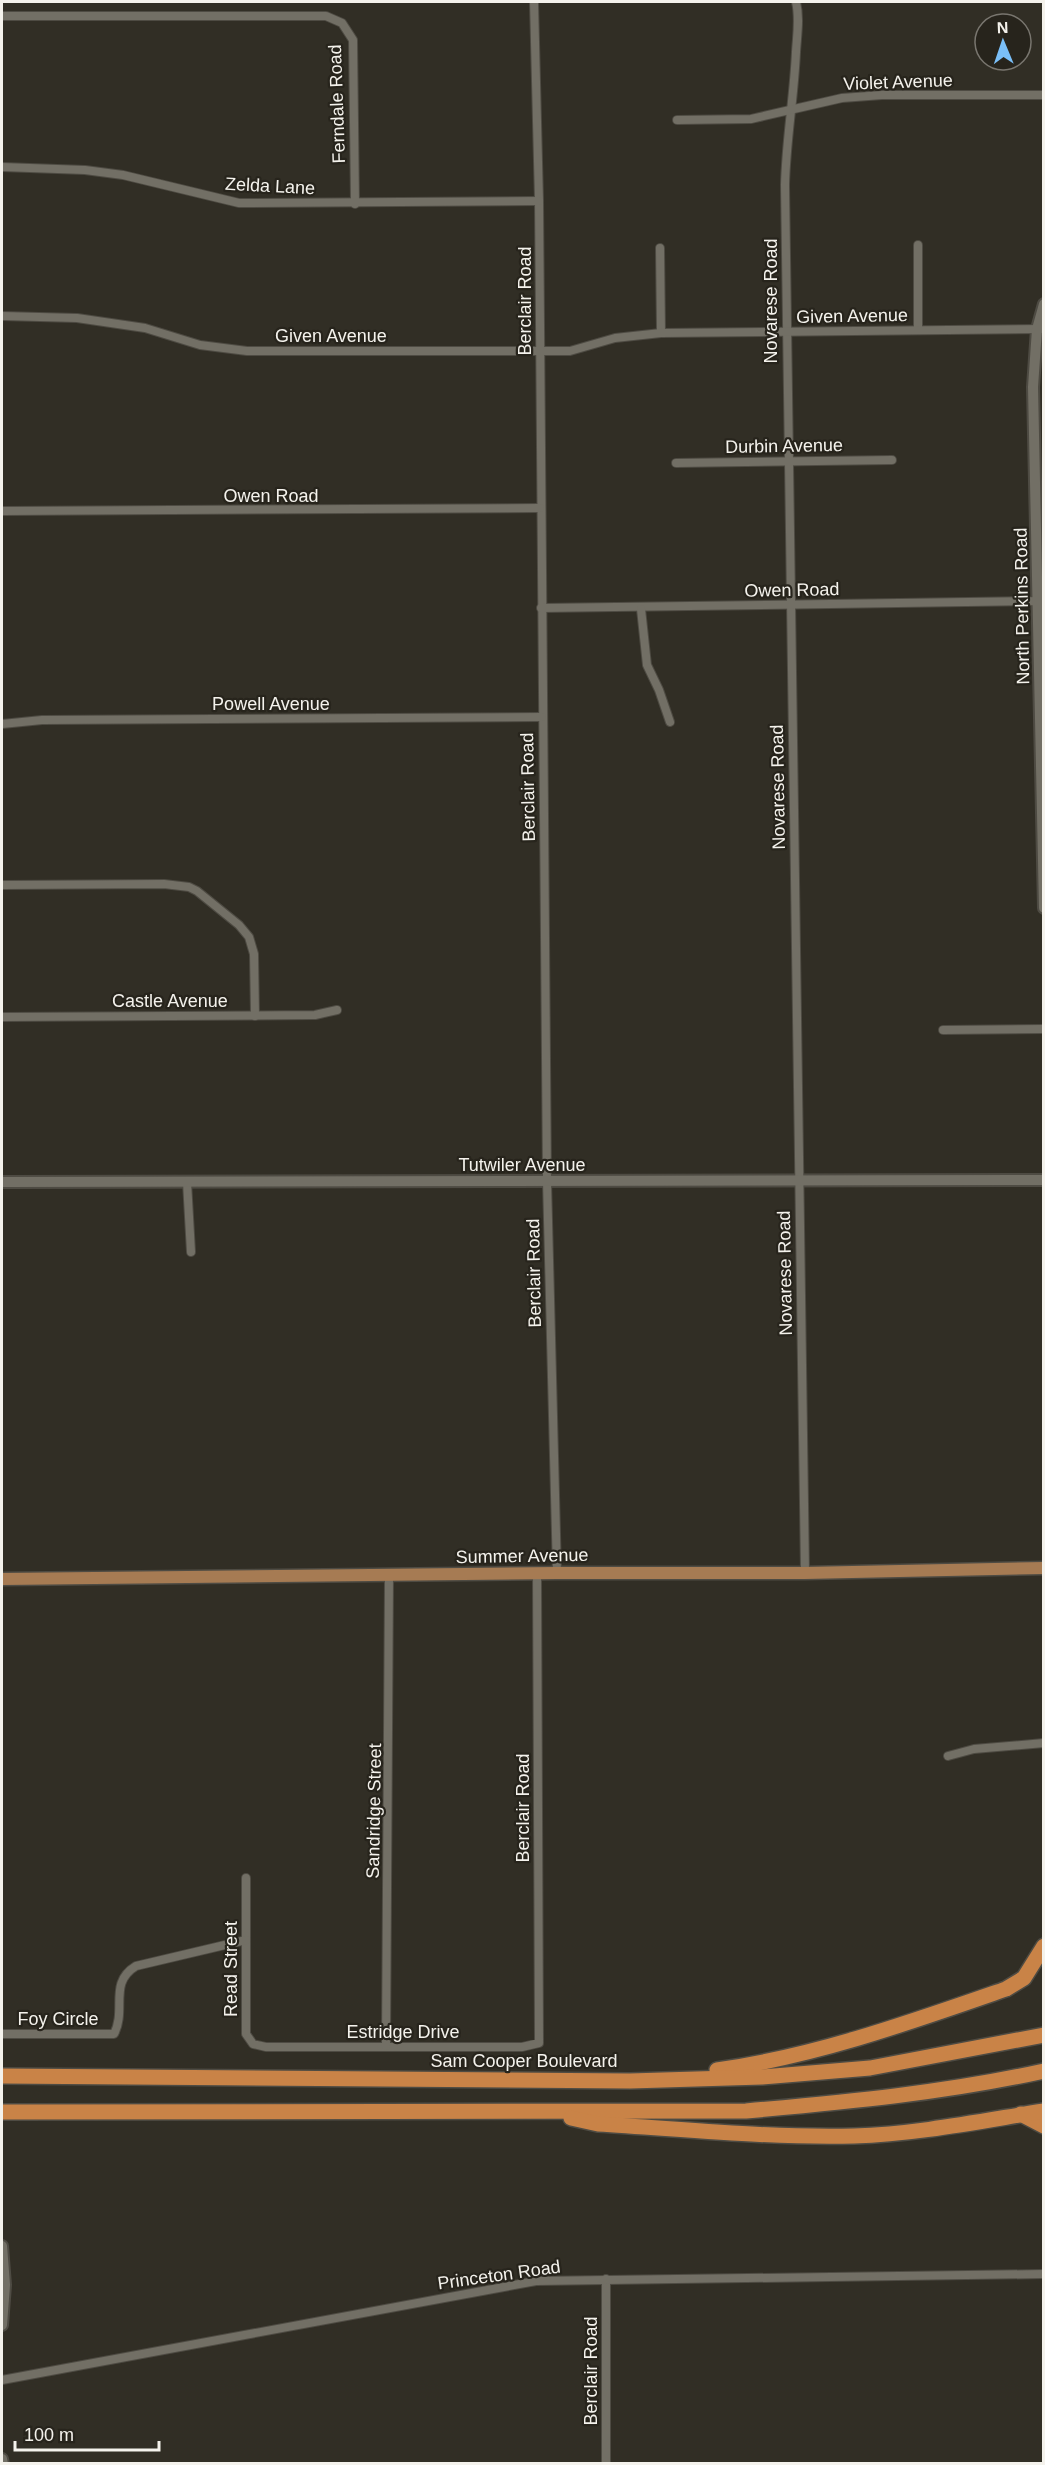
<svg xmlns="http://www.w3.org/2000/svg" width="1045" height="2465" font-family="Helvetica,sans-serif">
<style>
.lines{fill:none;stroke-linecap:round;stroke-linejoin:round}
.minor-casing{stroke:#4e4b43;stroke-width:10}
.tertiary-casing{stroke:#4e4b43;stroke-width:14}
.secondary-casing{stroke:#4e4b43;stroke-width:14}
.primary-casing{stroke:#4e4b43;stroke-width:15}
.motorway-casing{stroke:#4e4b43;stroke-width:18}
.minor{stroke:#726f65;stroke-width:8}
.tertiary{stroke:#726f65;stroke-width:10}
.secondary{stroke:#726f65;stroke-width:10}
.primary{stroke:#a67b53;stroke-width:12}
.motorway{stroke:#c98347;stroke-width:15}
.labels{text-anchor:middle;stroke-width:4.5;stroke-linejoin:round;paint-order:stroke}
.street-label{font-size:18px;fill:#f4f2ec;stroke:#27241c}
</style>
<rect width="100%" height="100%" fill="#312e25"/>
<g class="lines">
<defs>
<g id="minor">
<polyline points="534,2 539,201 547,1181 557,1573"/>
<path d="M796,2C800,18 797,35 796,52C794,97 786,141 785,185L805,1573"/>
<polyline points="2,16 326,16 342,23 353,40 355,204"/>
<polyline points="677,120 751,119 842,98 882,95 1044,95"/>
<polyline points="2,167 85,170 123,175 239,203 539,201"/>
<polyline points="918,245 918,330"/>
<polyline points="660,248 661,333"/>
<polyline points="2,316 77,318 145,328 200,345 247,351 570,351 615,338 661,333 1044,329"/>
<polyline points="676,463 892,460"/>
<polyline points="2,511 540,508"/>
<polyline points="541,608 1044,601"/>
<polyline points="641,609 647,665 659,690 670,722"/>
<polyline points="2,724 42,720 542,717"/>
<polyline points="2,885 164,884 189,887 197,891 239,925 249,937 254,954 255,1016"/>
<polyline points="2,1017 315,1015 337,1010"/>
<polyline points="943,1030 1044,1029"/>
<polyline points="187,1182 191,1252"/>
<polyline points="948,1756 974,1749 1044,1743"/>
<polyline points="246,1878 246,2034 253,2044 266,2047 522,2047 539,2043 537,1573"/>
<path d="M2,2034H114C127,2009 108,1983 136,1966L246,1940"/>
<polyline points="386,2046 389,1575"/>
<polyline points="606,2279 606,2464"/>
<polyline points="2,2380 536,2281 1044,2274"/>
</g>
<g id="tertiary">
<polyline points="1044,304 1037,329 1033,387 1044,908"/>
<polyline points="2,1182 1044,1180"/>
</g>
<g id="secondary">
<polyline points="2,2246 5,2285 2,2325"/>
<polyline points="2,2459 3,2464"/>
</g>
<polyline id="primary" points="2,1579 557,1573 805,1573 1044,1568"/>
<g id="motorway">
<path d="M717,2070C816,2056 911,2022 1006,1989L1024,1978L1044,1946"/>
<polyline points="2,2076 630,2081 762,2077 870,2068 1044,2035"/>
<path d="M2,2112L746,2111C846,2102 945,2093 1044,2071"/>
<polyline points="1021,2114 1044,2126"/>
<path d="M571,2118L598,2124C683,2129 769,2138 854,2136C917,2134 981,2121 1044,2111"/>
</g>
</defs>
<!-- minor casing -->
<use href="#minor" class="minor-casing"/>
<!-- tertiary casing -->
<use href="#tertiary" class="tertiary-casing"/>
<!-- secondary casing -->
<use href="#secondary" class="secondary-casing"/>
<!-- primary casing -->
<use href="#primary" class="primary-casing"/>
<!-- motorway casing -->
<use href="#motorway" class="motorway-casing"/>
<!-- minor -->
<use href="#minor" class="minor"/>
<!-- tertiary -->
<use href="#tertiary" class="tertiary"/>
<!-- secondary -->
<use href="#secondary" class="secondary"/>
<!-- primary -->
<use href="#primary" class="primary"/>
<!-- motorway -->
<use href="#motorway" class="motorway"/>
</g>
<g class="labels">
<!-- street labels -->
<g class="street-label">
<text transform="translate(898 82) rotate(-2)" y="6">Violet Avenue</text>
<text transform="translate(337 104) rotate(-92)" y="6">Ferndale Road</text>
<text transform="translate(270 186) rotate(3)" y="6">Zelda Lane</text>
<text transform="translate(525 301) rotate(-90)" y="6">Berclair Road</text>
<text transform="translate(771 301) rotate(-90)" y="6">Novarese Road</text>
<text transform="translate(852 316) rotate(-1)" y="6">Given Avenue</text>
<text x="331" y="342">Given Avenue</text>
<text transform="translate(784 446) rotate(-1)" y="6">Durbin Avenue</text>
<text x="271" y="502">Owen Road</text>
<text transform="translate(792 590) rotate(-1)" y="6">Owen Road</text>
<text transform="translate(1022 606) rotate(-91)" y="6">North Perkins Road</text>
<text x="271" y="710">Powell Avenue</text>
<text transform="translate(528 787) rotate(-91)" y="6">Berclair Road</text>
<text transform="translate(778 787) rotate(-91)" y="6">Novarese Road</text>
<text x="170" y="1007">Castle Avenue</text>
<text x="522" y="1171">Tutwiler Avenue</text>
<text transform="translate(534 1273) rotate(-91)" y="6">Berclair Road</text>
<text transform="translate(785 1273) rotate(-91)" y="6">Novarese Road</text>
<text transform="translate(522 1556) rotate(-1)" y="6">Summer Avenue</text>
<text transform="translate(523 1808) rotate(-90)" y="6">Berclair Road</text>
<text transform="translate(374 1811) rotate(-89)" y="6">Sandridge Street</text>
<text transform="translate(231 1969) rotate(-90)" y="6">Read Street</text>
<text x="58" y="2025">Foy Circle</text>
<text x="403" y="2038">Estridge Drive</text>
<text x="524" y="2067">Sam Cooper Boulevard</text>
<text transform="translate(499 2275) rotate(-8)" y="6">Princeton Road</text>
<text transform="translate(591 2371) rotate(-90)" y="6">Berclair Road</text>
</g>
</g>
<!-- border -->
<rect width="1045" height="2465" fill="none" stroke="#f4f2ec" stroke-width="6"/>
<!-- north arrow -->
<g transform="translate(1003 42) rotate(358)"><circle r="28" fill="#27241c" stroke="#79766f" stroke-width="1.5"/>
<path d="M0-4.5L10 22L0 15L-10 22Z" fill="#7abff8"/>
<text y="-9" font-size="16" font-weight="bold" text-anchor="middle" fill="#f4f2ec">N</text>
</g>
<!-- scale -->
<path d="M15 2441v9h144v-9" fill="none" stroke="#f4f2ec" stroke-width="3"/>
<text x="24" y="2441" font-size="18" fill="#f4f2ec" stroke="#27241c" stroke-width="4.5" paint-order="stroke">100 m</text>
</svg>
